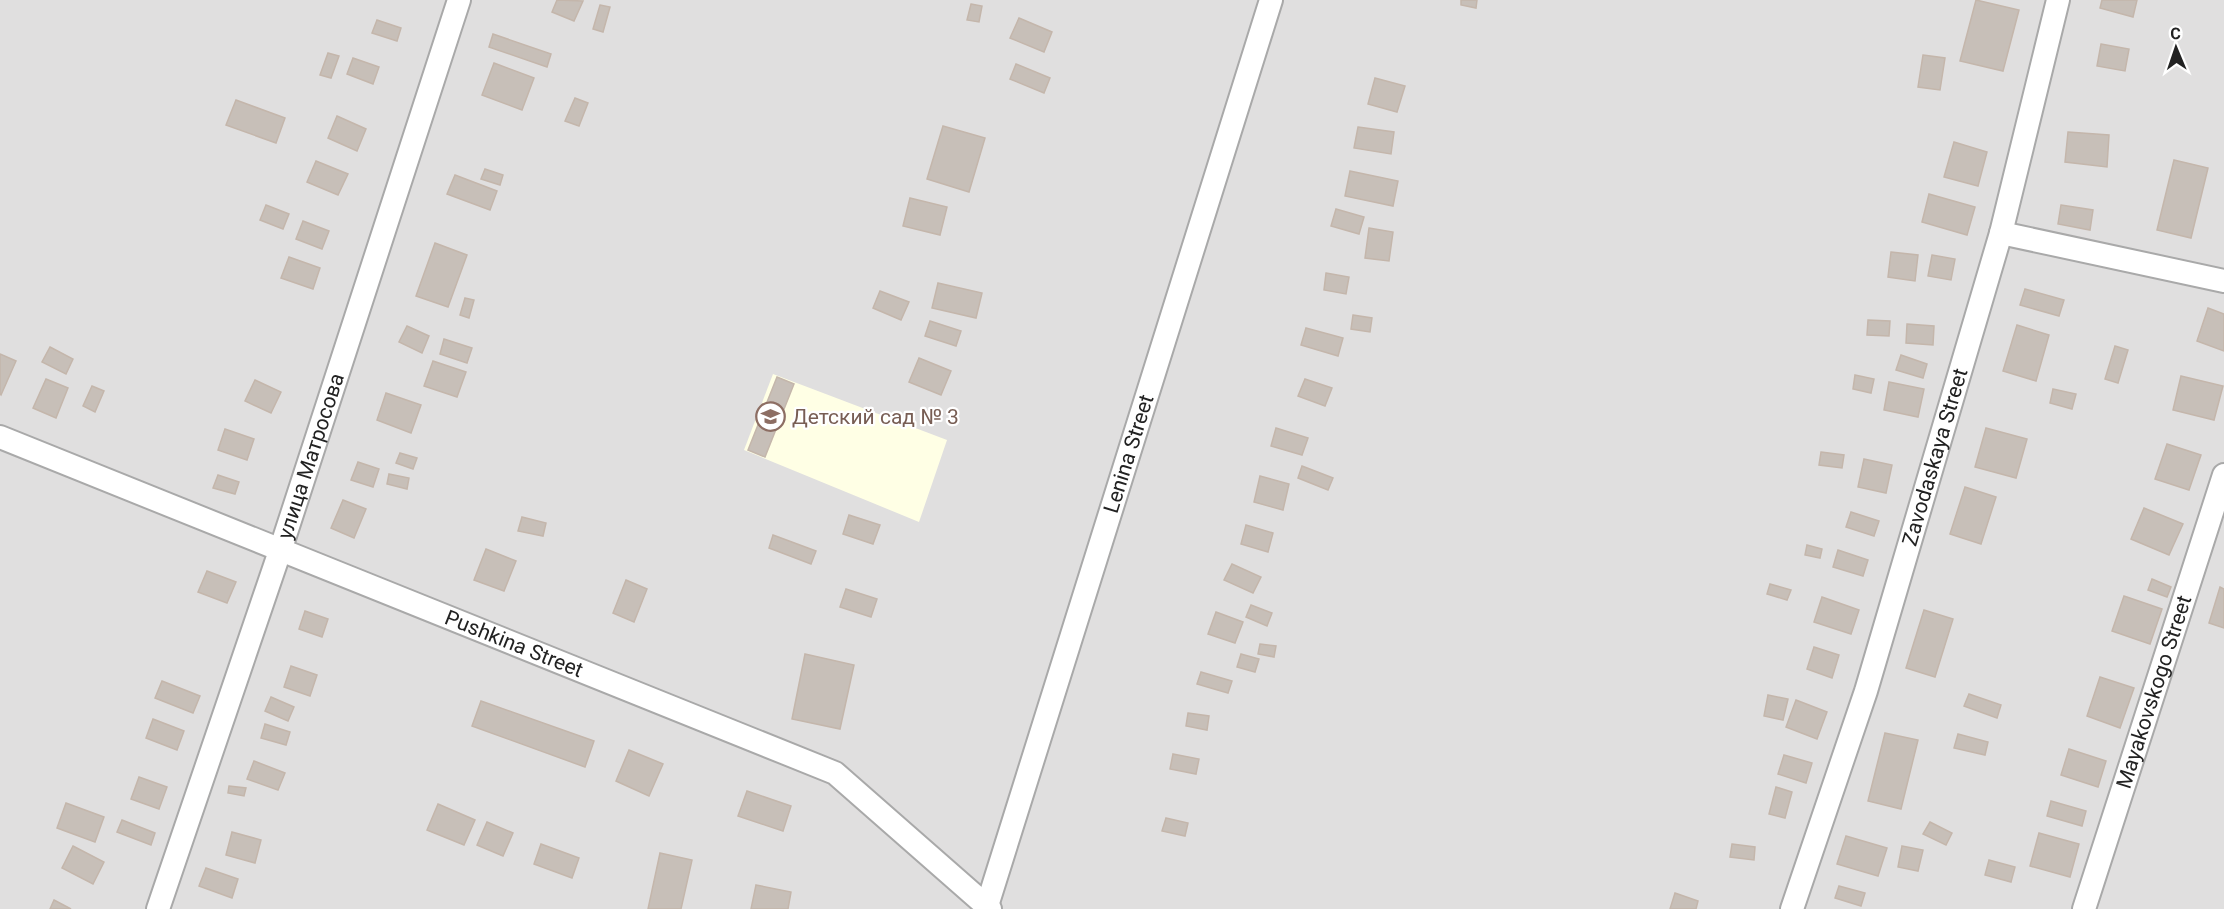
<svg xmlns="http://www.w3.org/2000/svg" width="2224" height="909" font-family="Roboto,sans-serif">
<style>
.residential{fill:#e0dfdf}
.education{fill:#ffffe5}
.building{fill:#c7bfb8;stroke:#c4b6ab;stroke-width:1.5}
.lines{fill:none;stroke-linecap:round;stroke-linejoin:round}
.minor-casing{stroke:#a9a9a9;stroke-width:26}
.minor{stroke:#fff;stroke-width:22}
.labels{text-anchor:middle;stroke-width:4.5;stroke-linejoin:round;paint-order:stroke}
.education-label{font-size:21px;fill:#785e54;stroke:#fff;text-anchor:start}
.street-label{font-size:21px;fill:#222;stroke:#fff}
</style>
<rect width="100%" height="100%" fill="#f2efe9"/>
<!-- residential -->
<rect class="residential" x="0" y="0" width="2224" height="909"/>
<!-- education -->
<polygon class="education" points="773,374 947,440 919,522 744,450"/>
<!-- building -->
<g class="building">
<polygon points="557,0 583,1 574,21 552,12"/>
<polygon points="1461,0 1477,0 1476,8 1461,5"/>
<polygon points="1976,0 2019,10 2003,71 1960,61"/>
<polygon points="2102,0 2137,0 2133,17 2100,8"/>
<polygon points="971,4 982,6 979,22 967,20"/>
<polygon points="600,5 610,7 603,32 593,29"/>
<polygon points="1019,18 1052,32 1044,52 1010,38"/>
<polygon points="377,20 401,28 397,41 372,33"/>
<polygon points="493,34 551,54 547,67 489,47"/>
<polygon points="2101,44 2129,49 2125,71 2097,66"/>
<polygon points="328,53 339,56 331,78 320,75"/>
<polygon points="1923,55 1945,58 1940,90 1918,87"/>
<polygon points="353,58 379,67 373,84 347,74"/>
<polygon points="494,63 534,78 522,110 482,95"/>
<polygon points="1016,64 1050,78 1044,93 1010,79"/>
<polygon points="1375,78 1405,86 1397,112 1368,104"/>
<polygon points="575,98 588,103 579,126 565,121"/>
<polygon points="236,100 285,118 276,143 226,125"/>
<polygon points="337,116 366,129 357,151 328,138"/>
<polygon points="943,126 985,138 969,192 927,179"/>
<polygon points="1358,127 1394,132 1391,154 1354,148"/>
<polygon points="2068,132 2109,135 2107,167 2065,162"/>
<polygon points="1954,142 1987,152 1978,186 1944,177"/>
<polygon points="2174,160 2208,168 2191,238 2157,230"/>
<polygon points="316,161 348,174 338,195 307,182"/>
<polygon points="485,169 503,175 500,185 481,179"/>
<polygon points="1350,171 1398,181 1393,206 1345,196"/>
<polygon points="455,175 497,191 490,210 447,194"/>
<polygon points="1929,194 1975,207 1967,235 1922,222"/>
<polygon points="910,198 947,207 940,235 903,226"/>
<polygon points="266,205 289,214 283,229 260,220"/>
<polygon points="2061,205 2093,210 2090,230 2058,224"/>
<polygon points="1336,209 1364,217 1359,234 1331,226"/>
<polygon points="303,221 329,231 322,249 296,239"/>
<polygon points="1369,228 1393,232 1389,261 1365,258"/>
<polygon points="435,243 467,255 448,307 416,296"/>
<polygon points="1891,252 1918,255 1915,281 1888,277"/>
<polygon points="1932,255 1955,259 1951,280 1928,276"/>
<polygon points="289,257 320,268 313,289 281,278"/>
<polygon points="1326,273 1349,277 1346,294 1324,290"/>
<polygon points="938,283 982,293 976,318 932,308"/>
<polygon points="2025,289 2064,300 2059,316 2020,305"/>
<polygon points="880,291 909,302 901,320 873,308"/>
<polygon points="465,298 474,300 469,318 460,315"/>
<polygon points="2208,308 2224,314 2224,351 2197,341"/>
<polygon points="1353,315 1372,318 1370,332 1351,329"/>
<polygon points="1868,320 1890,321 1889,336 1867,335"/>
<polygon points="930,321 961,331 956,346 925,336"/>
<polygon points="1907,324 1934,326 1933,345 1906,343"/>
<polygon points="2017,325 2049,335 2036,381 2003,371"/>
<polygon points="407,326 429,336 422,353 399,342"/>
<polygon points="1306,328 1343,338 1338,356 1301,345"/>
<polygon points="444,339 472,348 467,363 440,354"/>
<polygon points="2115,346 2128,350 2118,383 2105,379"/>
<polygon points="50,347 73,359 66,374 42,362"/>
<polygon points="0,354 16,361 1,395 0,394"/>
<polygon points="1901,355 1927,364 1923,378 1896,370"/>
<polygon points="919,358 951,371 941,395 909,382"/>
<polygon points="433,361 466,372 457,397 424,386"/>
<polygon points="1855,375 1874,379 1871,393 1853,389"/>
<polygon points="2181,376 2223,386 2214,420 2173,410"/>
<polygon points="777,377 794,384 765,457 748,450"/>
<polygon points="46,379 68,388 56,418 33,408"/>
<polygon points="1305,379 1332,388 1325,406 1298,396"/>
<polygon points="255,380 281,392 271,413 245,401"/>
<polygon points="1889,382 1924,389 1918,417 1884,410"/>
<polygon points="92,386 104,391 95,412 83,406"/>
<polygon points="2053,389 2076,394 2072,409 2050,403"/>
<polygon points="386,393 421,405 411,433 377,420"/>
<polygon points="1276,428 1308,438 1302,455 1271,446"/>
<polygon points="1986,428 2027,439 2016,478 1975,467"/>
<polygon points="225,429 254,439 247,460 218,450"/>
<polygon points="2167,444 2201,455 2189,490 2155,479"/>
<polygon points="1821,452 1844,455 1842,468 1819,465"/>
<polygon points="400,453 417,458 413,469 396,463"/>
<polygon points="1864,459 1892,465 1886,493 1858,487"/>
<polygon points="358,462 379,469 373,487 351,480"/>
<polygon points="1302,466 1333,478 1328,490 1298,478"/>
<polygon points="389,474 409,478 407,489 387,484"/>
<polygon points="218,475 239,482 235,494 213,488"/>
<polygon points="1260,476 1289,484 1283,510 1254,502"/>
<polygon points="1965,487 1996,497 1981,544 1950,534"/>
<polygon points="343,500 366,509 354,538 331,528"/>
<polygon points="2144,508 2183,524 2169,555 2131,539"/>
<polygon points="1851,512 1879,521 1874,536 1846,527"/>
<polygon points="849,515 880,525 873,544 843,534"/>
<polygon points="522,517 546,523 543,536 518,531"/>
<polygon points="1246,525 1273,533 1268,552 1241,544"/>
<polygon points="773,535 816,551 811,564 769,548"/>
<polygon points="1807,545 1822,549 1820,558 1805,555"/>
<polygon points="486,549 516,561 504,591 474,580"/>
<polygon points="1838,550 1868,560 1863,576 1833,567"/>
<polygon points="1232,564 1261,577 1253,593 1224,580"/>
<polygon points="207,571 236,582 227,603 198,592"/>
<polygon points="2152,579 2171,587 2167,597 2148,590"/>
<polygon points="626,580 647,589 634,622 613,613"/>
<polygon points="1770,584 1791,590 1787,600 1767,594"/>
<polygon points="2220,587 2224,589 2224,628 2209,623"/>
<polygon points="846,589 877,599 871,617 840,607"/>
<polygon points="2124,596 2162,609 2150,644 2112,631"/>
<polygon points="1822,597 1859,610 1851,634 1814,622"/>
<polygon points="1251,605 1272,613 1267,626 1246,617"/>
<polygon points="1924,610 1953,619 1935,677 1906,668"/>
<polygon points="305,611 328,619 322,637 299,629"/>
<polygon points="1216,612 1243,622 1235,643 1208,634"/>
<polygon points="1260,644 1276,646 1274,657 1258,654"/>
<polygon points="1814,647 1839,655 1832,678 1807,669"/>
<polygon points="805,654 854,665 840,729 792,719"/>
<polygon points="1241,654 1259,659 1255,672 1237,667"/>
<polygon points="291,666 317,675 310,696 284,687"/>
<polygon points="1201,672 1232,681 1228,693 1197,684"/>
<polygon points="2100,677 2134,688 2120,728 2087,716"/>
<polygon points="162,681 200,696 193,713 155,698"/>
<polygon points="1969,694 2001,705 1997,718 1964,706"/>
<polygon points="1768,695 1788,699 1783,720 1764,716"/>
<polygon points="271,697 294,707 288,721 265,711"/>
<polygon points="1796,700 1827,712 1817,739 1786,727"/>
<polygon points="481,701 594,741 585,767 472,726"/>
<polygon points="1188,713 1209,716 1207,730 1186,726"/>
<polygon points="153,719 184,731 177,750 146,738"/>
<polygon points="265,724 290,732 286,745 261,738"/>
<polygon points="1885,733 1918,740 1901,809 1868,801"/>
<polygon points="1958,734 1988,742 1985,755 1954,748"/>
<polygon points="2069,749 2106,761 2098,787 2061,775"/>
<polygon points="629,750 663,764 649,796 616,781"/>
<polygon points="1173,754 1199,759 1196,774 1170,769"/>
<polygon points="1784,755 1812,763 1806,783 1778,774"/>
<polygon points="254,761 285,773 278,790 247,779"/>
<polygon points="139,777 167,787 159,809 131,799"/>
<polygon points="229,786 246,788 244,796 228,793"/>
<polygon points="1776,787 1792,792 1785,818 1769,814"/>
<polygon points="747,791 791,806 783,831 738,816"/>
<polygon points="2051,801 2086,811 2082,826 2047,816"/>
<polygon points="66,803 104,817 95,842 57,828"/>
<polygon points="438,804 475,820 464,845 427,830"/>
<polygon points="1166,818 1188,823 1185,836 1162,831"/>
<polygon points="122,820 155,833 151,845 117,832"/>
<polygon points="487,822 513,833 503,856 477,845"/>
<polygon points="1930,822 1952,833 1946,845 1923,834"/>
<polygon points="232,832 261,840 255,863 226,855"/>
<polygon points="2039,833 2079,844 2070,877 2030,866"/>
<polygon points="1846,836 1887,848 1878,876 1837,864"/>
<polygon points="541,844 579,858 572,878 534,864"/>
<polygon points="1732,844 1755,847 1754,860 1730,857"/>
<polygon points="73,846 104,862 93,884 62,868"/>
<polygon points="1902,846 1923,850 1918,871 1898,867"/>
<polygon points="660,853 692,860 681,909 648,909"/>
<polygon points="1989,860 2015,867 2011,882 1985,875"/>
<polygon points="206,868 238,879 232,898 199,886"/>
<polygon points="756,885 791,892 788,909 751,909"/>
<polygon points="1839,886 1865,893 1861,906 1835,898"/>
<polygon points="1675,893 1698,901 1696,909 1670,909"/>
<polygon points="54,900 71,909 50,909"/>
</g>
<g class="lines">
<defs>
<g id="minor">
<polyline points="2001,233 2224,281"/>
<path id="s1" d="M0,437L835,773L990,909"/>
<path id="s2" d="M158,909L281,548L459,0"/>
<path id="s3" d="M986,909L1271,0"/>
<path id="s4" d="M1792,909L1866,691L2001,233L2058,0"/>
<path id="s5" d="M2084,909L2224,475"/>
</g>
</defs>
<!-- minor casing -->
<use href="#minor" class="minor-casing"/>
<!-- minor -->
<use href="#minor" class="minor"/>
</g>
<!-- icons -->
<defs>
<symbol id="school-ring" viewBox="-11 -11 22 22"><circle r="9.5" fill="#fff" stroke="#8d6e63" stroke-width="1.5"/><path d="M0-5L7-2L0 1L-7-2ZM-4 1L0 2.5L4 1V4Q0 6-4 4Z" fill="#8d6e63"/></symbol>
</defs>
<g fill-rule="evenodd">
<use href="#school-ring" x="754" y="400" width="33" height="33"/>
</g>
<g class="labels">
<!-- education labels -->
<g class="education-label">
<text x="792" y="424">Детский сад № 3</text>
</g>
<!-- street labels -->
<g class="street-label">
<text dy="7" stroke="none"><textPath href="#s3" startOffset="477">Lenina Street</textPath></text>
<text dy="7" stroke="none"><textPath href="#s2" startOffset="478">улица Матросова</textPath></text>
<text dy="7" stroke="none"><textPath href="#s4" startOffset="474">Zavodaskaya Street</textPath></text>
<text dy="7" stroke="none"><textPath href="#s1" startOffset="554">Pushkina Street</textPath></text>
<text dy="7" stroke="none"><textPath href="#s5" startOffset="228">Mayakovskogo Street</textPath></text>
</g>
</g>
<!-- north arrow -->
<g transform="translate(2176 48) rotate(358)" stroke="#ffffff" stroke-width="4.5" paint-order="stroke">
<path d="M0-4.5L10 22L0 15L-10 22Z" fill="#222222"/>
<text y="-9" font-size="16" font-weight="bold" text-anchor="middle" fill="#222222">С</text>
</g>
</svg>
